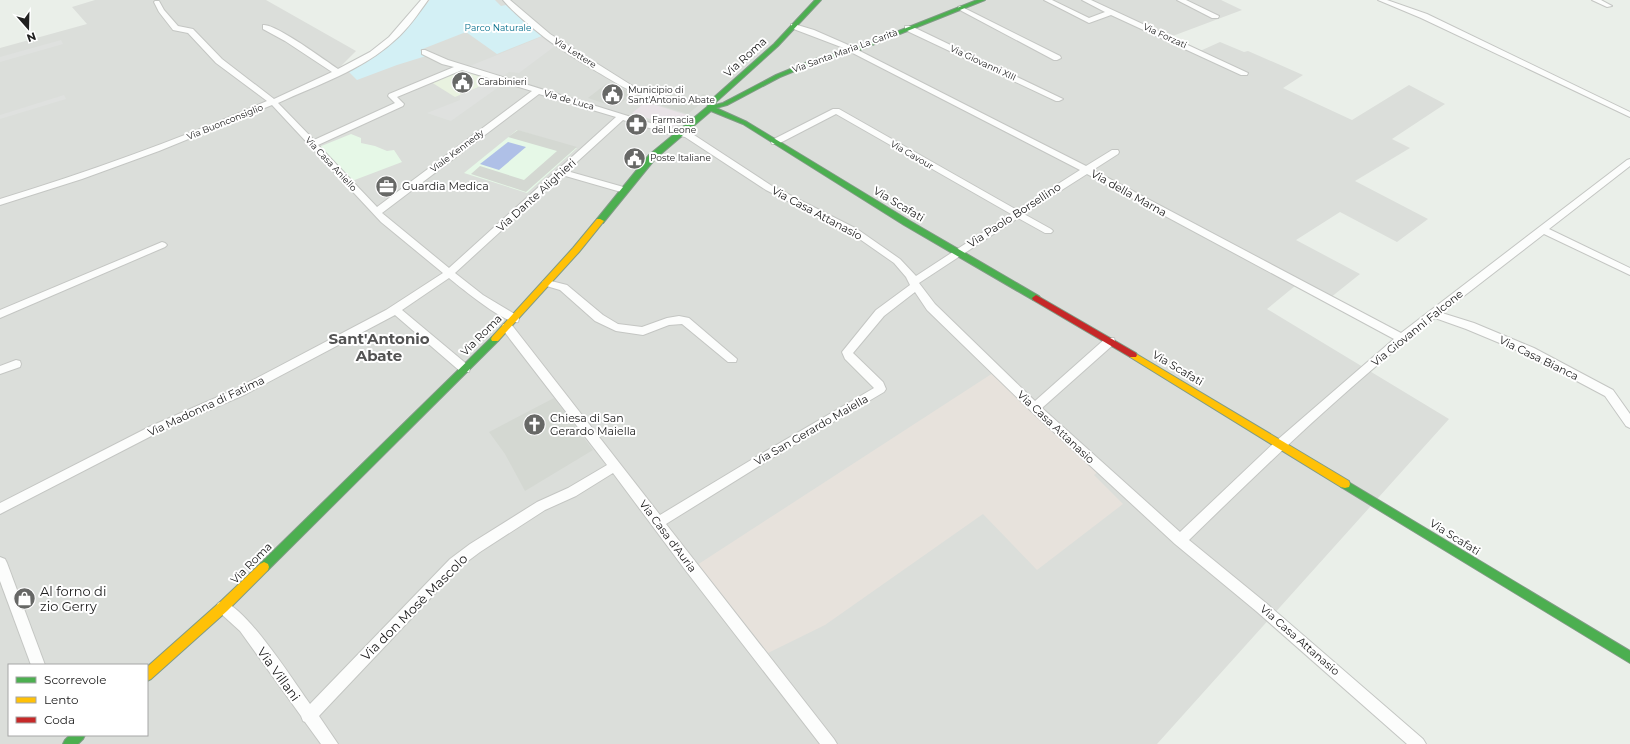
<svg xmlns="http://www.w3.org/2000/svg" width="1630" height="744" font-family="Montserrat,sans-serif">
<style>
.residential{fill:#dbdeda;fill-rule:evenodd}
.industrial{fill:#e7e2dc}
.education{fill:#e6f8e7}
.military{fill:#e9f2e0}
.park{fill:#d3f0f5}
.pitch{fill:#afc0e7}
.parking{fill:#dfe1df}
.plaza{fill:#e9e3e7}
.building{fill:#d4d8d2}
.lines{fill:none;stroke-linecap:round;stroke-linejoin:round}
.street-casing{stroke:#c4c6c3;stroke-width:2}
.fast-casing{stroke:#809b85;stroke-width:2}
.slow-casing{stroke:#809b85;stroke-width:2}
.jam-casing{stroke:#809b85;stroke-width:2}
.street{fill:#fcfdfc;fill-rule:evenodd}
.fast{fill:#4caf50;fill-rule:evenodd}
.slow{fill:#ffc107;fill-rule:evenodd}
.jam{fill:#c62828;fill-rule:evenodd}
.labels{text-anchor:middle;stroke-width:4;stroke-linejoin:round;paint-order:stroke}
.far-park-label{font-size:9px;fill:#036d8a;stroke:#fff}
.far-street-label{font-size:9px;fill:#202020;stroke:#fff}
.far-poi-label{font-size:9px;fill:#202020;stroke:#fff;text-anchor:start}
.street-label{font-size:11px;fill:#202020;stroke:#fff}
.poi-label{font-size:11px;fill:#202020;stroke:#fff;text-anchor:start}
.near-poi-label{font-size:13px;fill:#202020;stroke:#fff;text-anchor:start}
.near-street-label{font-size:13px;fill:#202020;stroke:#fff}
.district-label{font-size:15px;font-weight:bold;fill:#535353;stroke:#fff}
</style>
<rect width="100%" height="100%" fill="#eaefe9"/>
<!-- residential -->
<path class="residential" d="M95,0H266L356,51L340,67L348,71L396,38L430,0H1221L1242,10L1170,37L1200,51L1220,42L1244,52L1248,51L1303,75L1283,88L1352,120L1409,85L1445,104L1392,139L1410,148L1355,181L1428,219L1397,242L1340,212L1296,240L1360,274L1325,302L1295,286L1267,309L1449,419L1157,744H0V48L87,24L72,7ZM9,665H147V735H9Z"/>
<!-- industrial -->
<polygon class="industrial" points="993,373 1098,472 1094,475 1123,504 1037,570 983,514 825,625 768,653 697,565"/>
<!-- education -->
<g class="education">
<polygon points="517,130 577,148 527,193 464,173"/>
<polygon points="351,134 361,138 361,143 375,146 387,151 394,150 402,162 352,181 319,147"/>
</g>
<!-- military -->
<polygon class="military" points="462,70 493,81 455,97 431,82"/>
<!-- park -->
<polygon class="park" points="430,0 495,0 501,6 506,5 512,11 514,10 542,36 497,54 466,32 420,50 426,56 397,65 357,80 348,71 396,38"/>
<!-- pitch -->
<polygon class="pitch" points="508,142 526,147 499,170 480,164"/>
<!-- parking -->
<g class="parking">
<polygon points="541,37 555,46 519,73 509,72 502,77 465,68"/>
<polygon points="61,40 63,44 0,62 0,57"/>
<polygon points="493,81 503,84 451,121 427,113 460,100 460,95"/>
<polygon points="64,95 66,99 0,119 0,115"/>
</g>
<!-- plaza -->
<polygon class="plaza" points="646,102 687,115 674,127 632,113"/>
<!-- building -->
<g class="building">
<polygon points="606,84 628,91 632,94 618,105 614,104 612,106 588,98"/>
<polygon points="703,94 710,96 702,105 700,104 688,114 662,106 659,97 664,95 673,97 675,96 693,102"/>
<polygon points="518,130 577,147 526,192 471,174 480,166 524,180 557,151 508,137"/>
<polygon points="554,398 593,450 525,491 505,454 489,432"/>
</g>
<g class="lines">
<defs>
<g id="street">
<path d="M421,0H428C418,14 408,29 395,40C363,70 317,85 278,103L314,140L395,103L388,96L389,94L454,67L442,64L422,54V50H425L448,60L673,130L691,133L772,186L857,229L900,259L916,276L1011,214L836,114L778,144H772L771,142L772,140L833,109H839L1017,210L1080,170L841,47L791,28V24H794L814,30L846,44L1086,166L1112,150H1118L1119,152L1118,154L1093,170L1401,333L1627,160L1630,159V166L1549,229L1630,268V275L1544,234L1442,313L1474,323L1534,348L1613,390L1630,414V428L1626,426L1605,396L1526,354L1466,329L1435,318C1348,386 1268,463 1189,540L1266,603L1423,739L1426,744H1407L1256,611L1175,544L1031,411L927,310L915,292L884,316L853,353L883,382L886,389L884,392L769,460L666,524L834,739L837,744H820L686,571L613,473L576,496L545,510L480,552L460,567L319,716L338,744H321L305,722L303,721L301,716L240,631L218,611L216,607L218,603L223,601C249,611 292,679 310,704L450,559L470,544L537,502L568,488L607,465L503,330L502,327L503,324H511L660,515L761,454L874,388L845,359L842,352L876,310L910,285L906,277L894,263L851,233L766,190L685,137L669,134L623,120L567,171L627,188L629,190L627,192H621L562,175L455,273L483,295L518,316L519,319L518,322C506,325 460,287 449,278L402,310L469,366L470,369L469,372H461L395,315L244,395L159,432L0,514V503L151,426L236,389L386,310L443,273L381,222L272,105L159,151L82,179L0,205V199C91,171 180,139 267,101L216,63L188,33L173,30L159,12L154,2L155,1H159L164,10L178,26L193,29L222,59L274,99L332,72L285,41L263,29V25C275,23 326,61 338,69L370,52L389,37ZM462,70L532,91L377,207L318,145L403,106L404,104L397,97ZM539,94L616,117L449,268L382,213ZM1087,174L1394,339L1276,441L1180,532L1042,408L1114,344L1115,341L1114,338H1106L1035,401L935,304L919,283L1018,218L1045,233H1051L1053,231L1051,229L1024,214Z"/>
<path d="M503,0H510L550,34L631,85L653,97L652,99C641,101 556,47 544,37C530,26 514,13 503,0Z"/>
<polygon points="1044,0 1052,0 1089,18 1105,12 1082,0 1091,0 1248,73 1247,75 1241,75 1111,15 1089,23"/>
<polygon points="1177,0 1186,0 1219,16 1218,18 1212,18"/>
<polygon points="1378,0 1387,0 1427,14 1630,112 1630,117 1421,18"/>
<polygon points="1592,0 1601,0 1612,6 1607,7"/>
<polygon points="960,6 1060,56 1061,58 1057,60 1054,60 958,9 958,7"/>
<polygon points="905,26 911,26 1063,99 1059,101 1056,101 905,30"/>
<polygon points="162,242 165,243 167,245 165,247 0,318 0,310"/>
<polygon points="547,280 567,285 603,315 618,324 642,327 667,318 679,316 689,318 737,359 736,362 728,362 682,324 669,325 643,335 616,331 595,321 560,290 543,285 542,283 543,281"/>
<polygon points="16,360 20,361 21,364 20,367 0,374 0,366"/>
<polygon points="0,557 5,559 7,563 45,665 31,665 0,581"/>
</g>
<g id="fast">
<polygon points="815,0 821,0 778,46 716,102 715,105 723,103 776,75 815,59 853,49 977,0 985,0 857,51 819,61 780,77 727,105 716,108 747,122 910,221 1039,296 1040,298 1039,300 1033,300 904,225 743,124 711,111 655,159 603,223 597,223 597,219 649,155 707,107 711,100 774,44"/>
<polygon points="495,336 499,339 498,341 268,570 264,572 260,570 259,567 260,564 492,337"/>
<polygon points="1345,480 1630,651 1630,663 1341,487 1340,484 1341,481"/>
<polygon points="70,735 85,735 83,739 78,744 63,744 65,740"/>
</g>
<g id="slow">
<polygon points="597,219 600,219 604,221 579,252 498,341 492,341 491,339 492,337 573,248"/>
<polygon points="1133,352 1349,481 1350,484 1349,487 1345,488 1341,487 1130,357 1129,355 1130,353"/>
<polygon points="264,562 268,564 269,567 268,570 227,611 151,679 147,681 147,667 219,603 260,564"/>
</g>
<polygon id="jam" points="1036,295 1136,353 1137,355 1136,357 1130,357 1033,300 1032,298"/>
</defs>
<!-- street casing -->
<use href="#street" class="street-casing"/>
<!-- fast casing -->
<use href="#fast" class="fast-casing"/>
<!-- slow casing -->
<use href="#slow" class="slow-casing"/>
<!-- jam casing -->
<use href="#jam" class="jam-casing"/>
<!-- street -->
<use href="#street" class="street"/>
<!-- fast -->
<use href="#fast" class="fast"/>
<!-- slow -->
<use href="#slow" class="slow"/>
<!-- jam -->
<use href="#jam" class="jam"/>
</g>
<!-- icons -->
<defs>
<symbol id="civic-disc" viewBox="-11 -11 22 22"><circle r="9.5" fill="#676866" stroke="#fff"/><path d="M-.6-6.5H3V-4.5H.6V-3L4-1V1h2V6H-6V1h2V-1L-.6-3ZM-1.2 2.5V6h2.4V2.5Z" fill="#fff"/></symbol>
<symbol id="pharmacy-disc" viewBox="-11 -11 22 22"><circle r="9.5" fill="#676866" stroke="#fff"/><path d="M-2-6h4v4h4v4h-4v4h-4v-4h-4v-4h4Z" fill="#fff"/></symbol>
<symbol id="office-disc" viewBox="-11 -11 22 22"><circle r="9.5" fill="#676866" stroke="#fff"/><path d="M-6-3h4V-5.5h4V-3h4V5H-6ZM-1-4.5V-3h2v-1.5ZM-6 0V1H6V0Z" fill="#fff"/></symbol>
<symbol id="church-disc" viewBox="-11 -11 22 22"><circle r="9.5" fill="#676866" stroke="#fff"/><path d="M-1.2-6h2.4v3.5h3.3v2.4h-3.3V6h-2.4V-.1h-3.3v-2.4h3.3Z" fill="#fff"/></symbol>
<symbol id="shop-disc" viewBox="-11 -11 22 22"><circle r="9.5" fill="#676866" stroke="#fff"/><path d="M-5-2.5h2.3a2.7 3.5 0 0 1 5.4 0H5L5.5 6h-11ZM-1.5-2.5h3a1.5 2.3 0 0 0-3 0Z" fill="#fff"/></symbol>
</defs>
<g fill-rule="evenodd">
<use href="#civic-disc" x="450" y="70" width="25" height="25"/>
<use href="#civic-disc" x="600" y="82" width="25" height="25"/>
<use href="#pharmacy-disc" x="624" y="112" width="25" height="25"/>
<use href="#civic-disc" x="622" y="146" width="25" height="25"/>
<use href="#office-disc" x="374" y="174" width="25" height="25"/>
<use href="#church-disc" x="522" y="412" width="25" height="25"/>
<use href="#shop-disc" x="12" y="586" width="25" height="25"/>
</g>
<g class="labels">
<!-- far-park labels -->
<g class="far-park-label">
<text x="498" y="31">Parco Naturale</text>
</g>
<!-- far-street labels -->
<g class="far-street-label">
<text transform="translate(1165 36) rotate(25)" y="3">Via Forzati</text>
<text transform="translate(845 51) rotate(-20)" y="3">Via Santa Maria La Carità</text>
<text transform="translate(575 53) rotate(32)" y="3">Via Lettere</text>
<text transform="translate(983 63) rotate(25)" y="3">Via Giovanni XIII</text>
<text transform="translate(569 100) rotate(16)" y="3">Via de Luca</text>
<text transform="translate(225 122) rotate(-22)" y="3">Via Buonconsiglio</text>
<text transform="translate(457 151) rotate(-37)" y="3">Viale Kennedy</text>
<text transform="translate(912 155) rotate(30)" y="3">Via Cavour</text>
<text transform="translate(331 164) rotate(47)" y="3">Via Casa Aniello</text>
</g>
<!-- far-poi labels -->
<g class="far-poi-label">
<text x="478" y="85">Carabinieri</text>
<text x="628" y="93">Municipio di<tspan x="628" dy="10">Sant'Antonio Abate</tspan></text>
<text x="652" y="123">Farmacia<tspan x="652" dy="10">del Leone</tspan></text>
<text x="650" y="161">Poste Italiane</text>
</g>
<!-- street labels -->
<g class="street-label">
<text transform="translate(745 57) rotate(-42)" y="4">Via Roma</text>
<text transform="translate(1129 193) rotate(29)" y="4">Via della Marna</text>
<text transform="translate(536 195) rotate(-42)" y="4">Via Dante Alighieri</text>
<text transform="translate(899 204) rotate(31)" y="4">Via Scafati</text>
<text transform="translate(817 213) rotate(28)" y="4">Via Casa Attanasio</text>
<text transform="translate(1014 215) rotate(-33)" y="4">Via Paolo Borsellino</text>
<text transform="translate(1417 328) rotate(-39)" y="4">Via Giovanni Falcone</text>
<text transform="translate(481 335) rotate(-45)" y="4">Via Roma</text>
<text transform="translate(1539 358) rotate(26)" y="4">Via Casa Bianca</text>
<text transform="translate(1178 368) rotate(31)" y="4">Via Scafati</text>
<text transform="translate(206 406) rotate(-25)" y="4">Via Madonna di Fatima</text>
<text transform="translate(1056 427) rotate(43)" y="4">Via Casa Attanasio</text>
<text transform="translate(811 430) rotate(-30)" y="4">Via San Gerardo Maiella</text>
<text transform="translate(668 536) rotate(53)" y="4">Via Casa d'Auria</text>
<text transform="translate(1455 537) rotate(32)" y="4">Via Scafati</text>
<text transform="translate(251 563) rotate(-45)" y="4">Via Roma</text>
<text transform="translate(1300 640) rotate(41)" y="4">Via Casa Attanasio</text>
</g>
<!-- poi labels -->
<g class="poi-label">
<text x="402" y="190">Guardia Medica</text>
<text x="550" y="422">Chiesa di San<tspan x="550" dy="13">Gerardo Maiella</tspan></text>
</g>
<!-- near-poi labels -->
<g class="near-poi-label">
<text x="40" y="596">Al forno di<tspan x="40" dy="15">zio Gerry</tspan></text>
</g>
<!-- near-street labels -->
<g class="near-street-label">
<text transform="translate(414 607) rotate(-45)" y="5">Via don Mosè Mascolo</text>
<text transform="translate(279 674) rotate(54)" y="5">Via Villani</text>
</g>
<!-- district labels -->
<g class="district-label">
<text x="379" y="344">Sant'Antonio<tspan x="379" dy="17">Abate</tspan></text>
</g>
</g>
<!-- legend -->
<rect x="8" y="664" width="140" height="72" fill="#ffffff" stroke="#a6a6a6"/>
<rect x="16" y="677" width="20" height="6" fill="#4caf50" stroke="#a6a6a6"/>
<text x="44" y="684" font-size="12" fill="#202020">Scorrevole</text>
<rect x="16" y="697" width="20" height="6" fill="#ffc107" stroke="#a6a6a6"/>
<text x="44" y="704" font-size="12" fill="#202020">Lento</text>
<rect x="16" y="717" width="20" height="6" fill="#c62828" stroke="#a6a6a6"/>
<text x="44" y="724" font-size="12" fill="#202020">Coda</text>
<!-- north arrow -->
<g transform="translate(28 28) rotate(160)" stroke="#ffffff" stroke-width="3" paint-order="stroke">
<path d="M0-3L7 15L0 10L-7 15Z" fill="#202020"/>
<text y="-6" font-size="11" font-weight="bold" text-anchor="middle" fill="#202020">N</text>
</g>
</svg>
